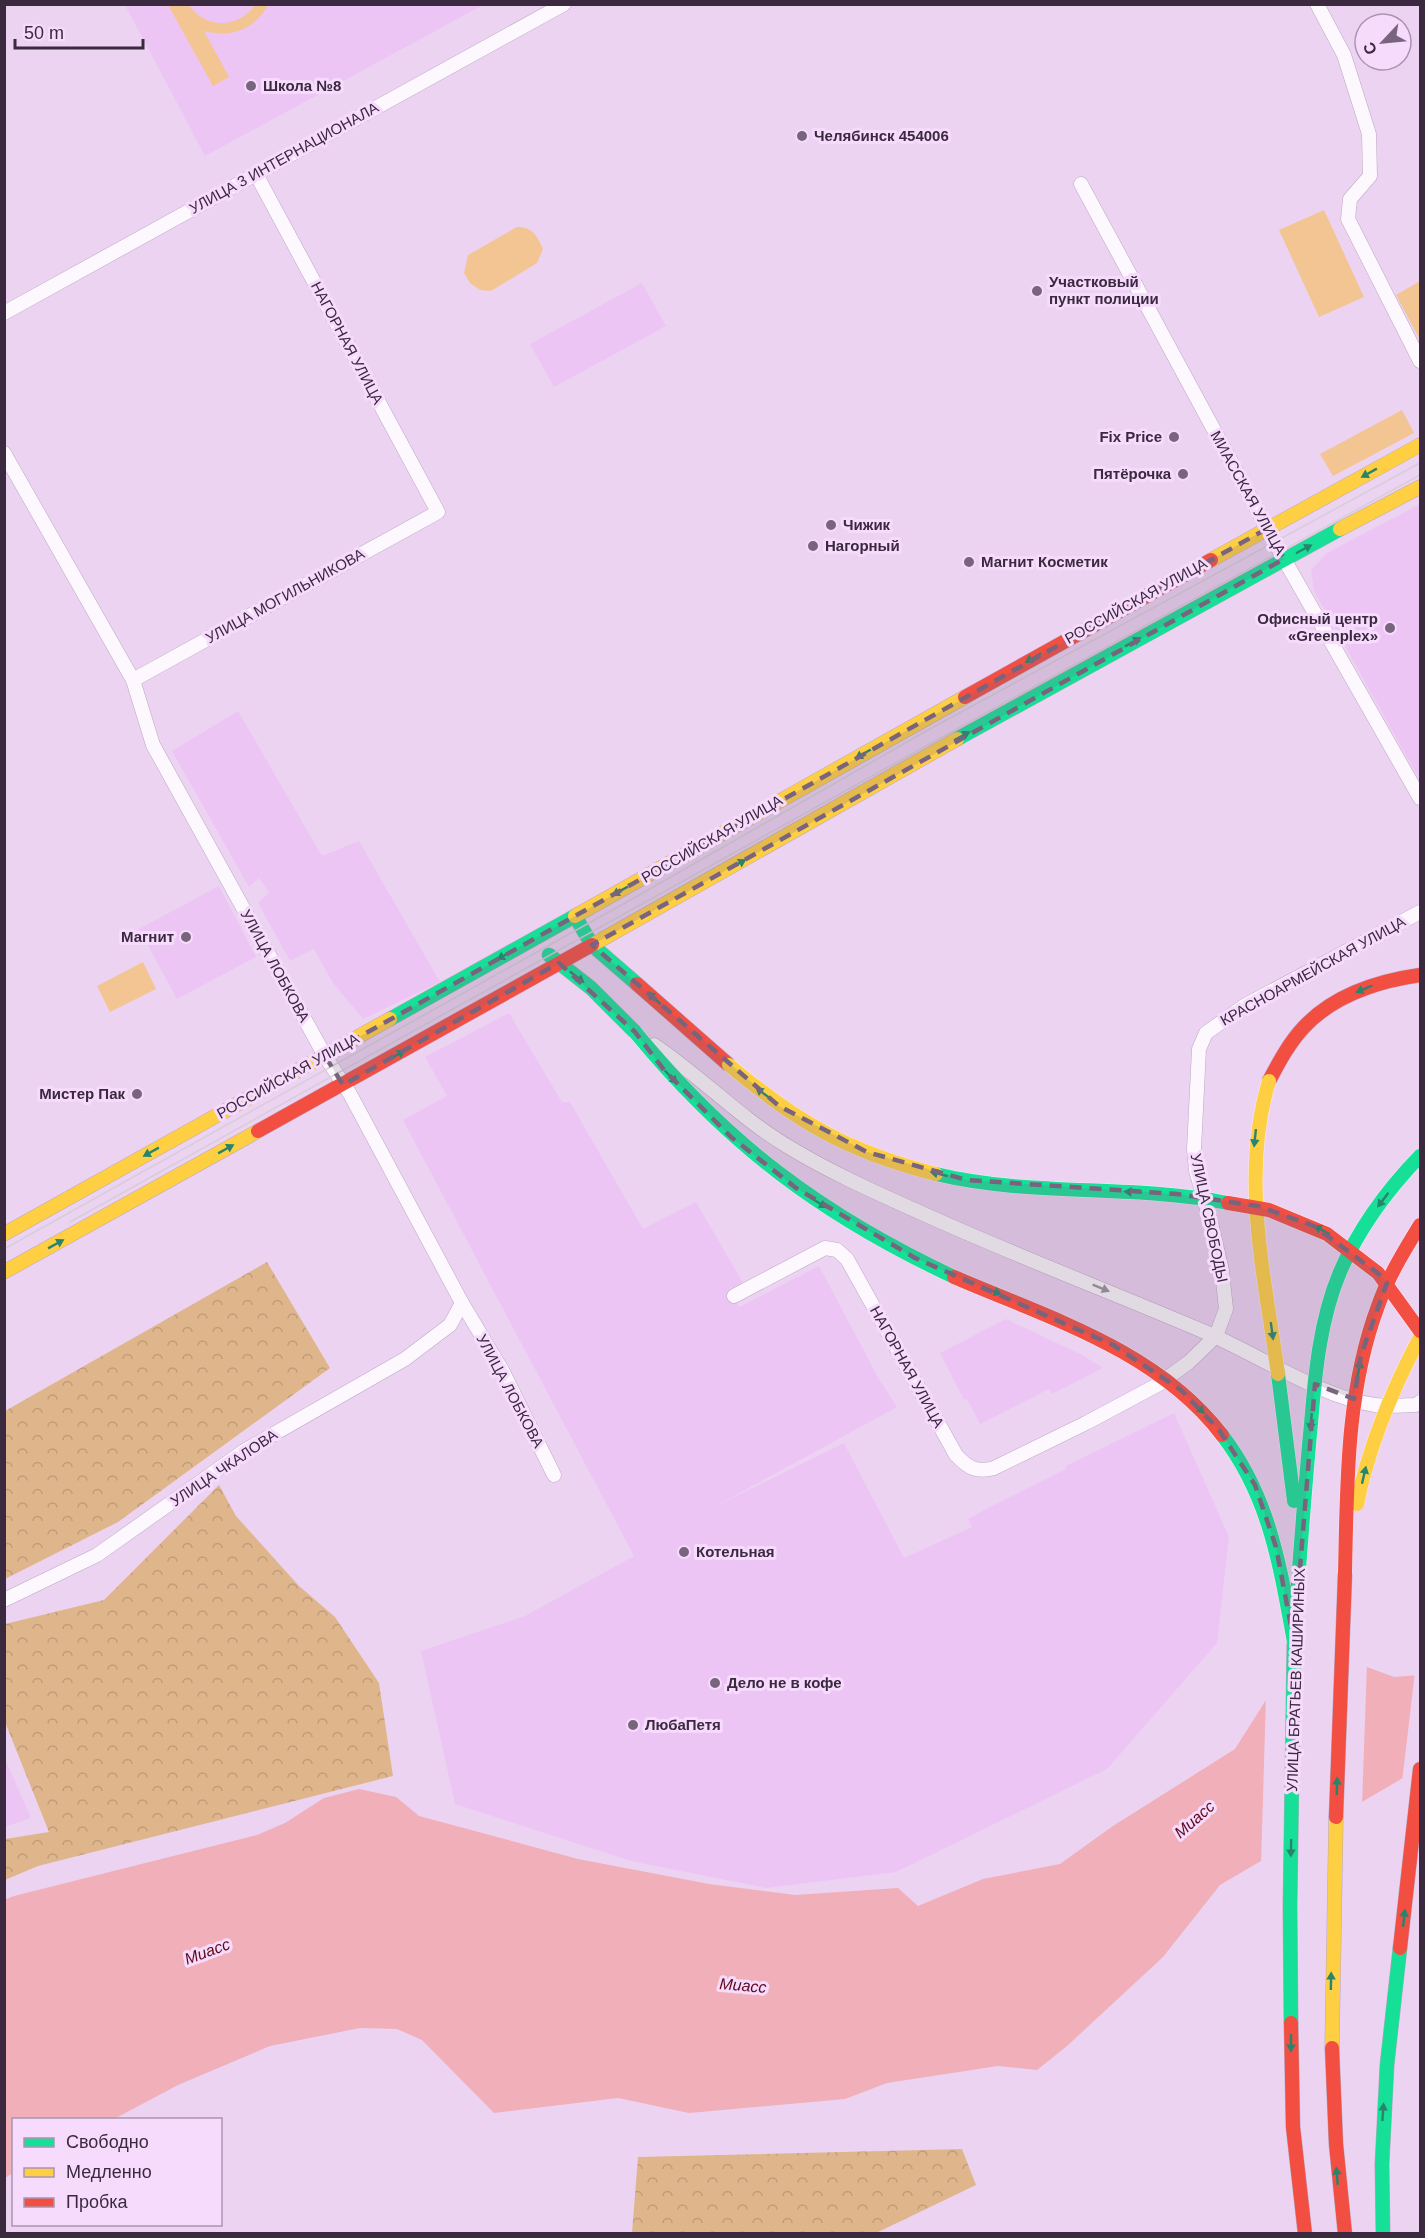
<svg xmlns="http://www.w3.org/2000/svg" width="1425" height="2238" font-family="Arial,sans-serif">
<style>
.built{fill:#ecc5f5}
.green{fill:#f3c593}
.forest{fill:url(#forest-crowns)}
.water{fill:#f0afb9}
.pier{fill:#ecd3f2}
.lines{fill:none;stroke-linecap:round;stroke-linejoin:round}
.street-casing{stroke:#bca9c1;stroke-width:15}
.fast-casing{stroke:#bca9c1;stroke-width:15}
.slow-casing{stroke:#bca9c1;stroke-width:15}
.jam-casing{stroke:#bca9c1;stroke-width:15}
.street{stroke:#fcf8fd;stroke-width:14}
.fast{stroke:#16e098;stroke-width:14}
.slow{stroke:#ffcf43;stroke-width:14}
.jam{stroke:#f24e42;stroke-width:14}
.tram{stroke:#d6ced8;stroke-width:1.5}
.fast-bridge-casing{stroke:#f6ebf9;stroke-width:15;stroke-linecap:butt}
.slow-bridge-casing{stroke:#f6ebf9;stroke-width:15;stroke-linecap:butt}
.jam-bridge-casing{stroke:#f6ebf9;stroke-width:15;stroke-linecap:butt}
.fast-bridge{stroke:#16e098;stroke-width:14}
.slow-bridge{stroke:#ffcf43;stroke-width:14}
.jam-bridge{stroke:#f24e42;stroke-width:14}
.oneway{fill:#28846c}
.oneway2{fill:#9c909e}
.marked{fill:#79647e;fill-opacity:0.2;stroke:#79647e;stroke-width:4.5;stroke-dasharray:12 8;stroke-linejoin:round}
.poi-dot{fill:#79647e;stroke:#f6dbfd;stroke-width:2}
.labels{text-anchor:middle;stroke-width:6;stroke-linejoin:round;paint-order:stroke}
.poi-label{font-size:15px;font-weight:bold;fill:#3b293f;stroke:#f6dbfd;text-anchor:start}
.street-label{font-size:15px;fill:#3b293f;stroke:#f6dbfd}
.water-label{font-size:16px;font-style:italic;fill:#5f0918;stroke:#f6dbfd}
</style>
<defs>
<pattern id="forest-crowns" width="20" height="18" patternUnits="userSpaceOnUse" patternTransform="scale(1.5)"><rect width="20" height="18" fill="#dfb68c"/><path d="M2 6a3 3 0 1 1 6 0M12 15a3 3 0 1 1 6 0" fill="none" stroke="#c09c7a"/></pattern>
</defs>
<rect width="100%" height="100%" fill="#ecd3f2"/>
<!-- built -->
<g class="built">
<polygon points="125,5 483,5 205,156"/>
<polygon points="642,283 666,326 554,387 530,344"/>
<polygon points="1420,504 1420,780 1314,591 1311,570 1327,553"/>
<polygon points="238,711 322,856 359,841 440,982 363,1019 333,983 314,949 290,961 258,903 269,892 259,878 249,887 172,751"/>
<polygon points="219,886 256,957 177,999 139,929"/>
<polygon points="509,1013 562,1102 570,1102 643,1229 696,1202 746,1288 734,1296 739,1307 819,1266 879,1379 897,1407 716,1506 844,1443 904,1558 972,1527 968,1519 984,1510 1066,1469 1066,1466 1174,1413 1229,1537 1217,1643 1107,1769 896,1872 766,1888 631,1861 455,1804 421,1651 525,1616 634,1556 403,1120 447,1096 425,1057"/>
<polygon points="1006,1319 1082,1355 1103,1368 1052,1394 1049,1389 980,1424 967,1399 964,1400 940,1353"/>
<polygon points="5,1759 31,1818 5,1827 4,1827"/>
</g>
<!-- green -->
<g class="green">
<path d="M168,5H189C205,29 238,29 255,5H268C255,30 230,38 204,31L229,77L213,86Z"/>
<polygon points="1324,210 1364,297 1319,317 1279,230"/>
<path d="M517,227C533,227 537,236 543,249L537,263L491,291L480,290L470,283L464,273L468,255Z"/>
<polygon points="1420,281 1420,340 1396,295"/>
<polygon points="1402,410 1414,433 1333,476 1320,454"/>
<polygon points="143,962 156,989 110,1012 97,986"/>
</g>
<!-- forest -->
<g class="forest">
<polygon points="267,1262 330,1368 118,1522 5,1579 5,1411"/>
<polygon points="219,1485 236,1516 299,1586 335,1617 379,1683 393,1776 38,1866 5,1880 5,1839 49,1832 5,1722 5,1624 104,1600"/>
<polygon points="962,2149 976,2185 876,2233 632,2233 638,2157"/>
</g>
<!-- water -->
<polygon class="water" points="1359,1664 1394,1677 1420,1675 1420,1768 1220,1885 1163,1957 1067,2046 1037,2070 998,2066 887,2083 845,2099 689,2113 618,2098 494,2113 422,2040 397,2029 360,2028 270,2046 178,2085 114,2119 14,2120 13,2173 5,2178 4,1900 14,1896 257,1835 285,1823 324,1798 359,1789 396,1797 419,1816 578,1859 709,1884 795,1895 898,1888 918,1906 983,1879 1060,1864 1113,1826 1235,1749 1273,1689"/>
<!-- pier -->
<g class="pier">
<polygon points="1325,1657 1367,1664 1362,1805 1261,1865 1266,1695 1271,1687"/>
<polygon points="1415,1672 1420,1672 1420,1771 1402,1782"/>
</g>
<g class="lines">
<defs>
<g id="street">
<polyline points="1317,4 1344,55 1369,134 1370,176 1350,199 1348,219 1420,361"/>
<polyline points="1081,184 1280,552 1420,798"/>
<polyline points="4,313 564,4"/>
<polyline points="4,453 133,680 153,745 325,1056 350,1094 462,1303 502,1370 554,1475"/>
<polyline points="133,680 438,512 256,174"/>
<path d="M654,1045C700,1076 739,1117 787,1146C828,1171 872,1191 917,1211C1011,1254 1109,1291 1205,1332C1257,1354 1320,1397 1375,1405C1388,1407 1403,1405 1416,1405L1420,1402"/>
<path d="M734,1296L825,1248L837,1250L847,1259L956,1455C968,1468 977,1473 994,1468L1086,1423L1159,1384L1189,1362L1216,1336L1226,1309L1222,1271L1212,1227L1196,1170L1194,1149L1199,1049L1206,1033L1244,1006L1420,912"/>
<polyline points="4,1600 97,1555 244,1451 405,1359 450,1325 462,1303"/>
</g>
<g id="fast">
<polyline points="957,739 1340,529"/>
<polyline points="549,955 591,988 635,1032"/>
<polyline points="390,1019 575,916 592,945 637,984"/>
<polyline points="1291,2023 1290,1906 1294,1642"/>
<polyline points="1383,2234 1382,2164 1387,2065 1400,1948"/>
</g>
<g id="slow">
<polyline points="1340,529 1420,487"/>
<polyline points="1211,560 1420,445"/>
<polyline points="575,916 965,697"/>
<polyline points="592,945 957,739"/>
<polyline points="4,1234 390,1019"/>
<polyline points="4,1272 258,1131"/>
<polyline points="1332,2048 1336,1817"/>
</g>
<g id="jam">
<polyline points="965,697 1211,560"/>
<polyline points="637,984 729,1065"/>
<path d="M1269,1081C1279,1062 1289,1043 1304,1027C1334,995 1378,981 1420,975"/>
<polyline points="258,1131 592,945"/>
<polyline points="1336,1817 1345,1574"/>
<polyline points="1400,1948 1420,1769"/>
<polyline points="1291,2023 1293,2127 1305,2234"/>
<polyline points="1332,2048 1336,2144 1345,2234"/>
</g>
</defs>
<!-- street casing -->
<use href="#street" class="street-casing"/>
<!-- fast casing -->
<use href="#fast" class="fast-casing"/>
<!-- slow casing -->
<use href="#slow" class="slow-casing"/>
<!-- jam casing -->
<use href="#jam" class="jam-casing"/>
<!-- street -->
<use href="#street" class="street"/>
<!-- fast -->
<use href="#fast" class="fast"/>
<!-- slow -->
<use href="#slow" class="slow"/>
<!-- jam -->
<use href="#jam" class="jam"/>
<!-- tram -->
<g class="tram">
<polyline points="70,1222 935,741 1420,475"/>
<polyline points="4,1249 641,894 928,730 1420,463"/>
</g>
<defs>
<g id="fast-bridge">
<path d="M635,1032C728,1145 822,1215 954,1277"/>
<path d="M936,1174C1032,1197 1132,1184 1228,1203"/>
<polyline points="1278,1374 1294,1501"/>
<path d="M1222,1435C1270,1497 1280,1567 1294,1642"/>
<path d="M1296,1607C1301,1546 1305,1485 1311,1424C1315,1374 1320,1319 1340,1272C1359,1228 1387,1190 1420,1156"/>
</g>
<g id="slow-bridge">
<path d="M729,1065C798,1123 849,1152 936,1174"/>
<path d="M1269,1081C1240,1177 1265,1277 1278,1374"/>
<path d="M1357,1504C1369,1445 1392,1390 1420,1337"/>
</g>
<g id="jam-bridge">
<polyline points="1228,1203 1269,1210 1327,1234 1378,1273 1420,1331"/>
<path d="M954,1277C1049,1318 1157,1350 1222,1435"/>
<path d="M1345,1574C1347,1485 1346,1391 1378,1306C1388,1277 1404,1251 1420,1225"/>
</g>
</defs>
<!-- fast-bridge casing -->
<use href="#fast-bridge" class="fast-bridge-casing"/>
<!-- slow-bridge casing -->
<use href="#slow-bridge" class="slow-bridge-casing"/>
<!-- jam-bridge casing -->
<use href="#jam-bridge" class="jam-bridge-casing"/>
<!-- fast-bridge -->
<use href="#fast-bridge" class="fast-bridge"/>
<!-- slow-bridge -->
<use href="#slow-bridge" class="slow-bridge"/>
<!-- jam-bridge -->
<use href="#jam-bridge" class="jam-bridge"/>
</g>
<!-- one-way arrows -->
<defs><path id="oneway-solid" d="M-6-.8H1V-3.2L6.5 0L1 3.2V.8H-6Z" transform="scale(1.5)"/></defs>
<g class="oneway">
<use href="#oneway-solid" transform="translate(1369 473) rotate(151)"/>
<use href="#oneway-solid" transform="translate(1304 549) rotate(-28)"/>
<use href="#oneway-solid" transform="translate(1133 642) rotate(-29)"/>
<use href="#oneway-solid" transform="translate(1033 658) rotate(151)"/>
<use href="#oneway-solid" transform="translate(962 736) rotate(-29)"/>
<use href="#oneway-solid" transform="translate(863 754) rotate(150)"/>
<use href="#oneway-solid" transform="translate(738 864) rotate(-30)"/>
<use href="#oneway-solid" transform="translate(620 891) rotate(151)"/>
<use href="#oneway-solid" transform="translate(505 955) rotate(151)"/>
<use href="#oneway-solid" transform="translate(577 977) rotate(38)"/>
<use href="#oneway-solid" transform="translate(1364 989) rotate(157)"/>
<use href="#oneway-solid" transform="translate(654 998) rotate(-138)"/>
<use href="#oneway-solid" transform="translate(397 1055) rotate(-30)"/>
<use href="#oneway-solid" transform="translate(671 1077) rotate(46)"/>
<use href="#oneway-solid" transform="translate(763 1093) rotate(-143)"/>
<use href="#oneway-solid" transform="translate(1255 1138) rotate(96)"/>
<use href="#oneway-solid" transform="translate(226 1149) rotate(-29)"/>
<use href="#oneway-solid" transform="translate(151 1152) rotate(151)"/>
<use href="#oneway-solid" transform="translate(939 1174) rotate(-166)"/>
<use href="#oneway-solid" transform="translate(1133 1192) rotate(-177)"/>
<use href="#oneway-solid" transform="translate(1383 1200) rotate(127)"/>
<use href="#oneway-solid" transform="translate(819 1203) rotate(32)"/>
<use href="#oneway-solid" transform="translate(1322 1230) rotate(-151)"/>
<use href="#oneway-solid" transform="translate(56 1244) rotate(-29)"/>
<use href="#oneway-solid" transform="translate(993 1291) rotate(22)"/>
<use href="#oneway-solid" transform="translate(1272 1331) rotate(82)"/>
<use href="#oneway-solid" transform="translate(1359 1369) rotate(-79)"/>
<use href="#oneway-solid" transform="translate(1198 1407) rotate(45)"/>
<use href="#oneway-solid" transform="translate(1311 1422) rotate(95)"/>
<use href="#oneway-solid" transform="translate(1364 1475) rotate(-77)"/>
<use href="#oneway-solid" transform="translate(1337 1786) rotate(-88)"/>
<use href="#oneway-solid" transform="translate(1291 1848) rotate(91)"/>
<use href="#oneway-solid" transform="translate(1404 1918) rotate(-84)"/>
<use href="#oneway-solid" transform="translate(1331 1981) rotate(-89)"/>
<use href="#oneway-solid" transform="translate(1291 2043) rotate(90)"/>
<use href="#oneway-solid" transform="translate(1383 2112) rotate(-86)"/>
<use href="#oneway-solid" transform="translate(1337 2176) rotate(-95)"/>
</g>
<use class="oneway2" href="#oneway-solid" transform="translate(1101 1288) rotate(22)"/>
<!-- marked area -->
<path class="marked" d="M1268,528L1284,559L592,945L779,1106L867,1152L967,1180L1177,1194L1258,1206L1314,1226L1379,1274L1387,1283L1361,1355L1354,1399L1315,1384L1294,1642L1276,1547L1255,1485L1219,1430L1181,1390L1113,1345L915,1258L796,1188L731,1137L664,1070L635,1032L559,963L343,1085L325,1056Z"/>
<!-- markers -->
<g class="poi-dot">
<circle cx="251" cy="86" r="6"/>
<circle cx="802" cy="136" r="6"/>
<circle cx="1037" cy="291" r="6"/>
<circle cx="1174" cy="437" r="6"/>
<circle cx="1183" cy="474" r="6"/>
<circle cx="831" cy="525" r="6"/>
<circle cx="813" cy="546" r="6"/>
<circle cx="969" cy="562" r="6"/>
<circle cx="1390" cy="628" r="6"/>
<circle cx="186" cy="937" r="6"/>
<circle cx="137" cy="1094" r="6"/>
<circle cx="684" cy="1552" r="6"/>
<circle cx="715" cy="1683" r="6"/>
<circle cx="633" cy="1725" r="6"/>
</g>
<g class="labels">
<!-- poi labels -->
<g class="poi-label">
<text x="263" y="91">Школа №8</text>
<text x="814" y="141">Челябинск 454006</text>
<text x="1049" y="287">Участковый<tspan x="1049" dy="17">пункт полиции</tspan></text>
<text x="1162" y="442" text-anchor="end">Fix Price</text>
<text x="1171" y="479" text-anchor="end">Пятёрочка</text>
<text x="843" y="530">Чижик</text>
<text x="825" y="551">Нагорный</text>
<text x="981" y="567">Магнит Косметик</text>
<text x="1378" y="624" text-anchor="end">Офисный центр<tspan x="1378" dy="17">«Greenplex»</tspan></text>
<text x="174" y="942" text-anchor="end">Магнит</text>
<text x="125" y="1099" text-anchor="end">Мистер Пак</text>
<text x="696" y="1557">Котельная</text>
<text x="727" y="1688">Дело не в кофе</text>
<text x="645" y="1730">ЛюбаПетя</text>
</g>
<!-- street labels -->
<g class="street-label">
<text transform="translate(284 158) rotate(-29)" y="5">УЛИЦА 3 ИНТЕРНАЦИОНАЛА</text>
<text transform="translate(347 343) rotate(62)" y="5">НАГОРНАЯ УЛИЦА</text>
<text transform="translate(1248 493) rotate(61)" y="5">МИАССКАЯ УЛИЦА</text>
<text transform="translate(285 596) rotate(-29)" y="5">УЛИЦА МОГИЛЬНИКОВА</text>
<text transform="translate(1136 601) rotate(-29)" y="5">РОССИЙСКАЯ УЛИЦА</text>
<text transform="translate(712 839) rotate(-30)" y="5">РОССИЙСКАЯ УЛИЦА</text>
<text transform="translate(275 966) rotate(61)" y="5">УЛИЦА ЛОБКОВА</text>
<text transform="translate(1313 971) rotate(-29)" y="5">КРАСНОАРМЕЙСКАЯ УЛИЦА</text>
<text transform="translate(288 1076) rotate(-29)" y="5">РОССИЙСКАЯ УЛИЦА</text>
<text transform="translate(1209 1218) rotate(78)" y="5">УЛИЦА СВОБОДЫ</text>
<text transform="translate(907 1367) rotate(61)" y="5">НАГОРНАЯ УЛИЦА</text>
<text transform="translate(510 1391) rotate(62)" y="5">УЛИЦА ЛОБКОВА</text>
<text transform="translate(224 1468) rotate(-34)" y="5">УЛИЦА ЧКАЛОВА</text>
<text transform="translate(1296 1680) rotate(-88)" y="5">УЛИЦА БРАТЬЕВ КАШИРИНЫХ</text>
</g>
<!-- water labels -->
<g class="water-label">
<text transform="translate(1194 1819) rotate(-41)" y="6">Миасс</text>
<text transform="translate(207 1951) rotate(-20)" y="6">Миасс</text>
<text transform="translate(743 1985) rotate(5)" y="6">Миасс</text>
</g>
</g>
<!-- border -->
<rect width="1425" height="2238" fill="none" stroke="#3b293f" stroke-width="12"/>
<!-- legend -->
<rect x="12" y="2118" width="210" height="108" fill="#f6dbfd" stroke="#ab94b1" stroke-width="1.5"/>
<rect x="24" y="2138" width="30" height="9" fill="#16e098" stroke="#ab94b1" stroke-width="1.5"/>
<text x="66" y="2148" font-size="18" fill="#3b293f">Свободно</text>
<rect x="24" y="2168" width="30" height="9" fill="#ffcf43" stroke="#ab94b1" stroke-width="1.5"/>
<text x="66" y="2178" font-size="18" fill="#3b293f">Медленно</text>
<rect x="24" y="2198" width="30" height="9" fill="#f24e42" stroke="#ab94b1" stroke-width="1.5"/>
<text x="66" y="2208" font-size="18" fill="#3b293f">Пробка</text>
<!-- north arrow -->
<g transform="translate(1383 42) rotate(244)"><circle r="28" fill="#f6dbfd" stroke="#ab94b1" stroke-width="1.5"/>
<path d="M0-4.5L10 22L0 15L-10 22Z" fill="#79647e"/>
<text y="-9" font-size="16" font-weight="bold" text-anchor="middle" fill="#3b293f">С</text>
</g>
<!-- scale -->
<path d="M15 39v9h128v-9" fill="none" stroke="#3b293f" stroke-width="3"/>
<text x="24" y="39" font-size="18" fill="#3b293f" stroke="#f6dbfd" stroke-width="4.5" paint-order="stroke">50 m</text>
</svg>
